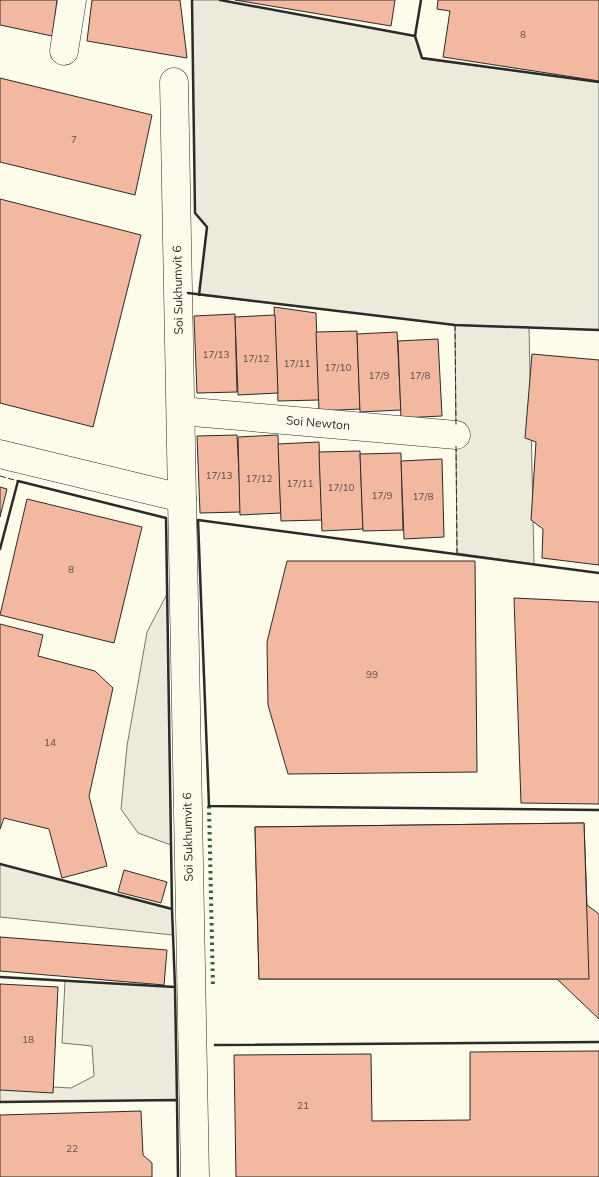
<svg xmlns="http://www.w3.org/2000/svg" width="599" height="1177" font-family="Mulish,sans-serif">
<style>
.green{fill:#ecebdb;stroke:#74746e}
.parking{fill:#eceadb;stroke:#74746e}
.building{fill:#f2b8a0;stroke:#2b2b2b}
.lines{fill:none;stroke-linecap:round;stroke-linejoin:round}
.minor-casing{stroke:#2b2b2b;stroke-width:29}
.minor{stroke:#fdfbea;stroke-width:28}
.hedge{stroke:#34623c;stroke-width:4;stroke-dasharray:2.5 4;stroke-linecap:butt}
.fence{stroke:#2b2b2b;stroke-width:1;stroke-dasharray:6 2.5;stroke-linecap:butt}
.wall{stroke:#2b2b2b;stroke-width:2.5}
.labels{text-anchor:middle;stroke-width:4;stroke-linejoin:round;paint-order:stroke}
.number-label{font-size:10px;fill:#5d4e48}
.street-label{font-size:12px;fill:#2b2b2b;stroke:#fdfbea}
</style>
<rect width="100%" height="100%" fill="#fdfbea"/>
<!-- green -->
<g class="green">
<polygon points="192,0 220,0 415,36 422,59 599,82 599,330 455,325 199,295 207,227 195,213"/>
<polygon points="167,594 171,845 138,833 121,809 127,746 147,632"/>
<polygon points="0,864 172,909 173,935 0,917"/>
<polygon points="65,981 175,987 177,1100 0,1102 0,1084 71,1088 94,1076 92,1046 62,1043"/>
</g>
<!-- parking -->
<polygon class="parking" points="455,325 529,327 534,564 457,553"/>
<!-- building -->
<g class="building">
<polygon points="0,0 57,0 52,36 0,25"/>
<polygon points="92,0 180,0 187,58 87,41"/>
<polygon points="235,0 395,0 391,26"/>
<polygon points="438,0 599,0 599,81 443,57 450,11 437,9"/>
<polygon points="0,78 152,115 135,195 0,162"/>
<polygon points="0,199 141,235 93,427 0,403"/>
<polygon points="274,307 316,313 319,400 278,401"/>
<polygon points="235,314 237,392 197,393 194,316"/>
<polygon points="275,315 278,393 238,395 235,317"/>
<polygon points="357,331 360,409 319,411 316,332"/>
<polygon points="397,332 401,410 360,412 357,334"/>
<polygon points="438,339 442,416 401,418 398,341"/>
<polygon points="532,354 599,360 599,565 542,558 543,529 531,520 536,442 525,438"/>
<polygon points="237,435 241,512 200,513 197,436"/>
<polygon points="278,435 281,513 240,515 238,437"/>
<polygon points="319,442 322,520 281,521 278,444"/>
<polygon points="360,451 363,529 322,531 319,452"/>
<polygon points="401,453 403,530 363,531 360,454"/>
<polygon points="442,459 444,537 404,539 401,461"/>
<polygon points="0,487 7,489 0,517"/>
<polygon points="27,499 142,527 114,643 0,615"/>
<polygon points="287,561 475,561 477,772 288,774 268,705 267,642"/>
<polygon points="514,598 599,602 599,804 521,803"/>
<polygon points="0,624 43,635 38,656 95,671 113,688 89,796 107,866 62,878 49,829 4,818 0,829"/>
<polygon points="584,823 587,905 599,914 599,1019 557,979 259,979 255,827"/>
<polygon points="584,823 589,979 259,979 255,827"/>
<polygon points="124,870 167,882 161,903 118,892"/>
<polygon points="0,937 167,950 164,985 0,971"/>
<polygon points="0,984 58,987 53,1093 0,1090"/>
<polygon points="599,1051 599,1177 236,1177 234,1055 371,1054 372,1121 470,1120 470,1052"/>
<polygon points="141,1111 143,1155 152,1163 152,1177 0,1177 0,1115"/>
</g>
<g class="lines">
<defs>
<g id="minor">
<polyline points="64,51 72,0"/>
<polyline points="174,82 195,1177"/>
<polyline points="181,411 456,435"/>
<polyline points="0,454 182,498"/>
</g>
</defs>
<!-- minor casing -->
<use href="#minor" class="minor-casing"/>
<!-- minor -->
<use href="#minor" class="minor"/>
<!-- hedge -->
<polyline class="hedge" points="209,806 213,988"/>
<!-- fence -->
<g class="fence">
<polyline points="455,325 456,426"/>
<polyline points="456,446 457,553"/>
<polyline points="0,476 18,481"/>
</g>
<!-- wall -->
<g class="wall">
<polyline points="192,0 195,213 207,227 199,295"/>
<polyline points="220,0 415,36 422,58 599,82"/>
<polyline points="415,36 421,0"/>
<polyline points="188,293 455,325 599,330"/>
<polyline points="0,549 18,481 166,518 172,909"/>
<polyline points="599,573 198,520 209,806 599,810"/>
<polyline points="0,864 172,909 175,987"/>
<polyline points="0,977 175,987 177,1100"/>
<polyline points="215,1045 599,1042"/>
<polyline points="0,1102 177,1100 178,1177"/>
</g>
</g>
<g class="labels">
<!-- number labels -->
<g class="number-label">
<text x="523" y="38">8</text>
<text x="74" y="143">7</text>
<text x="216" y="358">17/13</text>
<text x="256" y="362">17/12</text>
<text x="297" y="367">17/11</text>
<text x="338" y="371">17/10</text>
<text x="379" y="379">17/9</text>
<text x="420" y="379">17/8</text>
<text x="219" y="479">17/13</text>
<text x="259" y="482">17/12</text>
<text x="300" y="487">17/11</text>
<text x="341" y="491">17/10</text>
<text x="382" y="499">17/9</text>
<text x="423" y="500">17/8</text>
<text x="71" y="573">8</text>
<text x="372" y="678">99</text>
<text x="50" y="746">14</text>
<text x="28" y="1043">18</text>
<text x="303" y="1109">21</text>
<text x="72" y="1152">22</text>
</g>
<!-- street labels -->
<g class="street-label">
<text transform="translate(178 290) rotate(-91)" y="4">Soi Sukhumvit 6</text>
<text transform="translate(318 423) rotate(5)" y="4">Soi Newton</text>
<text transform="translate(188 837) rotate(-91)" y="4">Soi Sukhumvit 6</text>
</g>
</g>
</svg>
